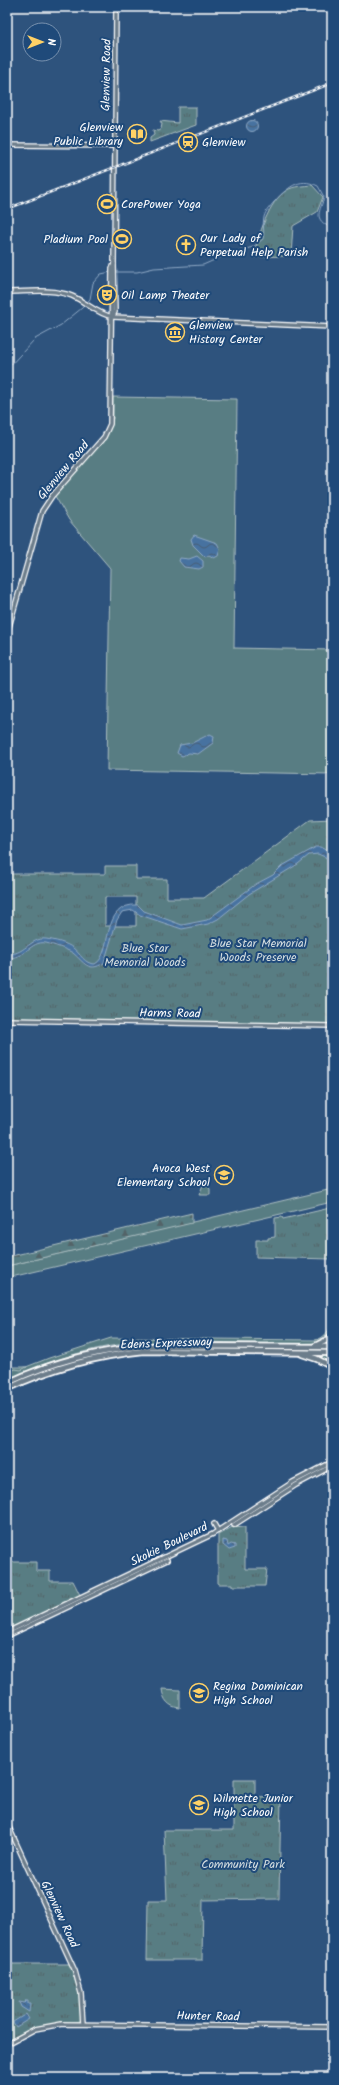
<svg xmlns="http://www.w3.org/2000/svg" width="339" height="2085" font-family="Kalam,sans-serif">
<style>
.grass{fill:#587d83;stroke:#acbec1}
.forest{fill:url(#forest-firs);stroke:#acbec1}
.park{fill:url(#park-tufts);stroke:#acbec1;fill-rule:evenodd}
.water{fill:url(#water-waves);stroke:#90aac6}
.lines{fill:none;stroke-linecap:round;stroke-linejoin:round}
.stream{stroke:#90aac6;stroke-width:1}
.major-casing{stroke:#fff;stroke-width:6}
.highway-casing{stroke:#fff;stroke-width:8}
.major{stroke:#6c7d8b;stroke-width:3.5}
.highway{stroke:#6c7d8b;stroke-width:4.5}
.rail-casing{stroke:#fff;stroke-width:2.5}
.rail{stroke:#1f4a7a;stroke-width:1;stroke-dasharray:3;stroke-linecap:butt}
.labels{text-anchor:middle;stroke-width:4;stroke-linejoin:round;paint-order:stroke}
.street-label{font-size:12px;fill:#fff;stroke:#1f4a7a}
.poi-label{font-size:12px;fill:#fff;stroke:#1f4a7a;text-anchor:start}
.park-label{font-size:12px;fill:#d5dee0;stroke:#1f4a7a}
</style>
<defs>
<pattern id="forest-firs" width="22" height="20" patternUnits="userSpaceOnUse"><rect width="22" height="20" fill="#587d83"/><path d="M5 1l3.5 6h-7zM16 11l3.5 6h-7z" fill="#526468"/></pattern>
<pattern id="park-tufts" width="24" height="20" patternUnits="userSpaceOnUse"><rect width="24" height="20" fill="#587d83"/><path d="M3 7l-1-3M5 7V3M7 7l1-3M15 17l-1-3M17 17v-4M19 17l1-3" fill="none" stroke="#526468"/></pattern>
<pattern id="water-waves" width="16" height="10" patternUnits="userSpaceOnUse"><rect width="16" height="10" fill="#4672a0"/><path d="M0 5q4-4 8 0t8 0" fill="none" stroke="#495d72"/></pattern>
</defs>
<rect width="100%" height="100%" fill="#2e537d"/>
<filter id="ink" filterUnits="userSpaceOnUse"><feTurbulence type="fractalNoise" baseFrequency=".025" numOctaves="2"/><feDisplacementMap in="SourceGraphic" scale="8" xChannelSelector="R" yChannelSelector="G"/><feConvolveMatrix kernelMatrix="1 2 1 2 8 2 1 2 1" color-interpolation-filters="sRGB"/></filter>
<g filter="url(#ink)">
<!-- grass -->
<g class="grass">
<polygon points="327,205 332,205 332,222 328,218"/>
<polygon points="113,397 237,399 234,648 332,650 332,774 107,770 110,568 69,520 55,496 109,432 113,418"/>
<polygon points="332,1189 332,1202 7,1278 7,1266"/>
<path d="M332,1321V1333L316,1343C256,1347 195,1338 134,1343C90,1347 48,1361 7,1380V1375L15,1369L26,1367L49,1358L111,1338L315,1340C324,1339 330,1330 332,1321Z"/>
<polygon points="318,1356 332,1356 332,1365 318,1358"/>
<path d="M162,1689L180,1690V1708C169,1707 163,1700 162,1689Z"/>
</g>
<!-- forest -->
<g class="forest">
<polygon points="192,1213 192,1223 7,1266 7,1257"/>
<polygon points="7,1367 27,1367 21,1370 15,1369 7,1375"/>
</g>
<!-- park -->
<g class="park">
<polygon points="178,107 196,107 196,125 150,142 150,138 154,135 153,130 158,131 161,129 162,124 160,121 178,123"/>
<path d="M312,185L323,197L317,212L293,226L291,256L253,257C259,236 268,201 287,190C294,186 303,186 312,185Z"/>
<path d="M332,819V1024L7,1018V874H105V866H136V879H167V898H204L310,820ZM105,897H136V926H105Z"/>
<polygon points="203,1185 208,1186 210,1189 210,1195 199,1195"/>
<polygon points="330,1208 330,1259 256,1257 256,1240 268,1240 268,1238 275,1237 275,1218 282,1217 283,1219"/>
<polygon points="234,1526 245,1527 245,1569 267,1569 265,1586 232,1586 232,1584 218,1584 218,1535"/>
<polygon points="7,1562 36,1562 36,1571 50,1571 50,1581 73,1581 80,1595 7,1630"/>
<polygon points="234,1779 255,1779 255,1797 281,1796 279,1899 203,1900 202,1960 147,1960 148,1900 167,1900 164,1830 234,1830"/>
<polygon points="7,1964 70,1964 80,1996 81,2021 38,2027 7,2042"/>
</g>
<!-- water -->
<g class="water">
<circle cx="252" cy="126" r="5.5"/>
<polygon points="194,535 217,543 220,549 218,556 214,558 209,555 205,557 193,545 191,539"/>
<polygon points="197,556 203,561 203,567 199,569 184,567 179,561 180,558 189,559"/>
<polygon points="210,734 214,736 213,743 198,754 189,753 182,756 177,753 180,745 192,743"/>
<path d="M316,847H321L332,853V860L318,854L309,855L298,864L249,894L218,919L208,924L182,929L140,915L133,910L122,912L117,920L104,963C88,973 84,962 73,953C66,949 54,945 46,943C30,940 24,961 7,957V953C23,957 30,937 46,939C54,940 67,943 73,948C81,954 84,964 95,964C113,955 100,902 138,905L144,911L182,925L207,920L256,884L273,875L282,866Z"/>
<polygon points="223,1540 227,1541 228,1546 231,1544 235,1545 235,1548 229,1550 223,1545"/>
<polygon points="26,2000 28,2000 28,2003 30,2003 29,2012 21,2007 19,2002 25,2003"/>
<polygon points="26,2014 29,2019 16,2027 13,2022"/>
</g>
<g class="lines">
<!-- stream -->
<g class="stream">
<path d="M116,272H137L154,268L203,265L228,254L253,247L263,239C265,232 262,224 264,217C266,210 270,207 274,202C287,189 298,176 318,186L324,197C321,211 311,219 332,228"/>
<polyline points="7,369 35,339 61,325 82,308 90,299 93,283 101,274 111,272"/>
</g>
<defs>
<g id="major">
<polyline points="7,145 115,146"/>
<path d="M7,292C28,292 52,288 72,296C86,302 97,314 113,317L332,327"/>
<polyline points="113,316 115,312 114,264 116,7"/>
<polyline points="7,634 42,511 52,496 104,437 110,424 112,269 114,264"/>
<polyline points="7,1020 332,1026"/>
<polyline points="214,1524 218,1531"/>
<polyline points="234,1525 296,1485 332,1466"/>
<polyline points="7,1632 213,1534 293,1482 332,1462"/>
<polyline points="7,1636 167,1560"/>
<polyline points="7,1823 75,1971 81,1993 83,2024"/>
<polyline points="7,2044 35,2029 62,2024 332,2027"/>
</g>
<g id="highway">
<polyline points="315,1346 329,1339 332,1335"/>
<polyline points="302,1354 317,1359 332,1367"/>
<path d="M7,1383C54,1361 100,1349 152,1346L332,1347"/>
<path d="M7,1389C51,1368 95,1356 144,1351L332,1353"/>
</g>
</defs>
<!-- major casing -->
<use href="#major" class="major-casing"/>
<!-- highway casing -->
<use href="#highway" class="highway-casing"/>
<!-- major -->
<use href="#major" class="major"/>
<!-- highway -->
<use href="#highway" class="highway"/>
<defs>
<polyline id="rail" points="7,209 332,83"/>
</defs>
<!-- rail casing -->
<use href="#rail" class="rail-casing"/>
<!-- rail -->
<use href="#rail" class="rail"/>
</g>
</g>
<!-- icons -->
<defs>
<symbol id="library-ring" viewBox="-11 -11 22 22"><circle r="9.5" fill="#1f4a7a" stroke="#ffd166" stroke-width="1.5"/><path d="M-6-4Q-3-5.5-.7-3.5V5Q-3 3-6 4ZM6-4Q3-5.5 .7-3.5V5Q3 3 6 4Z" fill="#ffd166"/></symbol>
<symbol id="station-ring" viewBox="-11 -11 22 22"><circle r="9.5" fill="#1f4a7a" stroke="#ffd166" stroke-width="1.5"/><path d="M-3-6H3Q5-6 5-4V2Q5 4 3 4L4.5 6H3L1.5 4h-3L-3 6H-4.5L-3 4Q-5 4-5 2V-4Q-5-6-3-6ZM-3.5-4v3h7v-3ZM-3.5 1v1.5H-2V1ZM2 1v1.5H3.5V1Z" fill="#ffd166"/></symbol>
<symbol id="stadium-ring" viewBox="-11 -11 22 22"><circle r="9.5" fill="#1f4a7a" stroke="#ffd166" stroke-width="1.5"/><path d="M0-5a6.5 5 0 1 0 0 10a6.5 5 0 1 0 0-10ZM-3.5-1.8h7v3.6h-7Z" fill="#ffd166"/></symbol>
<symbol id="church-ring" viewBox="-11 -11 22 22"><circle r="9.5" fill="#1f4a7a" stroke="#ffd166" stroke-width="1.5"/><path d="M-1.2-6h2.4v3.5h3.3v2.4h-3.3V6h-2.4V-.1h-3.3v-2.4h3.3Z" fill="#ffd166"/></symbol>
<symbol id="theatre-ring" viewBox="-11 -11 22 22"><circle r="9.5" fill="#1f4a7a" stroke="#ffd166" stroke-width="1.5"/><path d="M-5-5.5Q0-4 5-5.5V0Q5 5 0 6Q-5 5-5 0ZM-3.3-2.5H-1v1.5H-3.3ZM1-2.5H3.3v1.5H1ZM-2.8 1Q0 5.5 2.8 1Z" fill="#ffd166"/></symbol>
<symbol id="museum-ring" viewBox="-11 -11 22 22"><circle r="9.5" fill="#1f4a7a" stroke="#ffd166" stroke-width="1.5"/><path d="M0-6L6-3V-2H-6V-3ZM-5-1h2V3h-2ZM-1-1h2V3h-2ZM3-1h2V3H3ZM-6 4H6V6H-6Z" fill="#ffd166"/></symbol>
<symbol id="school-ring" viewBox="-11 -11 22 22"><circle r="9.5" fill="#1f4a7a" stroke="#ffd166" stroke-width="1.5"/><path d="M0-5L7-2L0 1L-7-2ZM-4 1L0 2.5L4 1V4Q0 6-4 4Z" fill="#ffd166"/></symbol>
</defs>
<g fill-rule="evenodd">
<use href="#library-ring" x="126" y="123" width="22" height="22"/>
<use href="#station-ring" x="177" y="131" width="22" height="22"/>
<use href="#stadium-ring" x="96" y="193" width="22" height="22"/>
<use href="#stadium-ring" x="111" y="228" width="22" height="22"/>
<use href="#church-ring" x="175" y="234" width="22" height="22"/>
<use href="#theatre-ring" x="96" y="284" width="22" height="22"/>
<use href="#museum-ring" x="164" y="321" width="22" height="22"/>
<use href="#school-ring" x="213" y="1164" width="22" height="22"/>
<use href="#school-ring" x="188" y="1682" width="22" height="22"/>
<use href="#school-ring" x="188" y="1794" width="22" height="22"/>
</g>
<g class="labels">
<!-- street labels -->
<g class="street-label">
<text transform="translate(106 75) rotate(-89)" y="4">Glenview Road</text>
<text transform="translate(63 470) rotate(-50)" y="4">Glenview Road</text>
<text transform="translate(170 1013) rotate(1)" y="4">Harms Road</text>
<text transform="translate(166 1343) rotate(-2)" y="4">Edens Expressway</text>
<text transform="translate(169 1544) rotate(-26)" y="4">Skokie Boulevard</text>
<text transform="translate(60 1914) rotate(65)" y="4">Glenview Road</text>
<text transform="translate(208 2016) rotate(1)" y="4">Hunter Road</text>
</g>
<!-- poi labels -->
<g class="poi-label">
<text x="123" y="131" text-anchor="end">Glenview<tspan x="123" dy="14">Public Library</tspan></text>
<text x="202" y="146">Glenview</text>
<text x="121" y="208">CorePower Yoga</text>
<text x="200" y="242">Our Lady of<tspan x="200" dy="14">Perpetual Help Parish</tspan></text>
<text x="108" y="243" text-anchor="end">Pladium Pool</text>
<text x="121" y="299">Oil Lamp Theater</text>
<text x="189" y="329">Glenview<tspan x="189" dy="14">History Center</tspan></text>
<text x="210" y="1172" text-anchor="end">Avoca West<tspan x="210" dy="14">Elementary School</tspan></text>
<text x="213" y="1690">Regina Dominican<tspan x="213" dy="14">High School</tspan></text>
<text x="213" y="1802">Wilmette Junior<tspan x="213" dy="14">High School</tspan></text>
</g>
<!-- park labels -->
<g class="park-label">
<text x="258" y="947">Blue Star Memorial<tspan x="258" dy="14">Woods Preserve</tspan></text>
<text x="145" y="952">Blue Star<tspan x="145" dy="14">Memorial Woods</tspan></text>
<text x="243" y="1868">Community Park</text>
</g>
</g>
<!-- margin -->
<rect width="339" height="2085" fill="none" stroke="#1f4a7a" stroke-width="24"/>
<rect x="12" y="12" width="315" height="2061" fill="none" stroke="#fff" stroke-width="1.5" filter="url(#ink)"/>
<!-- north arrow -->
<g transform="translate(42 42) rotate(90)"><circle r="19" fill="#1f4a7a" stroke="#7992af"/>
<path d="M0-3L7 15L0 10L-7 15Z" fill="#ffd166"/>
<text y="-6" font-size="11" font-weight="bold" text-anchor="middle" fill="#ffffff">N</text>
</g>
</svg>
